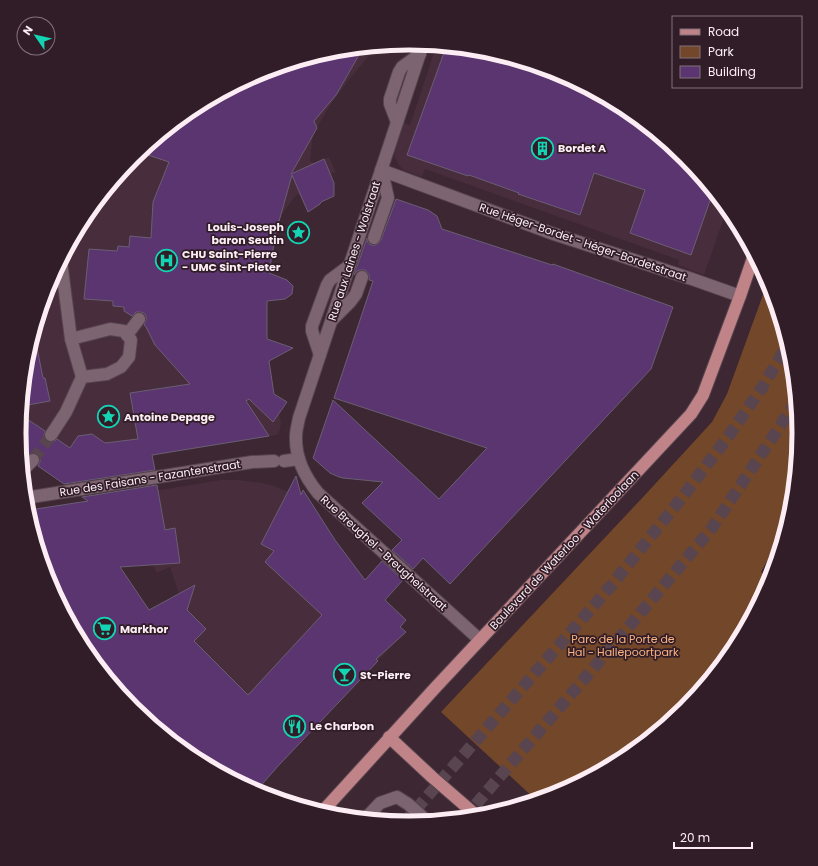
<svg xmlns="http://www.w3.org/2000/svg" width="818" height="866" font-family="Poppins,sans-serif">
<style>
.built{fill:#482d3c}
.green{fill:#734729}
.building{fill:#5a356f;stroke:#6b5e74}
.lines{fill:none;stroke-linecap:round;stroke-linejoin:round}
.minor-tunnel{stroke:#59454f;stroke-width:12;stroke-dasharray:12 6;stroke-linecap:butt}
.highway-tunnel{stroke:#59454f;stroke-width:12;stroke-dasharray:12 6;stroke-linecap:butt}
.minor-casing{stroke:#56444e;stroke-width:14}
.major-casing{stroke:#56444e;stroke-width:14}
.minor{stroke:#7d6471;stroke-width:12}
.major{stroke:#c08488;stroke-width:12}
.labels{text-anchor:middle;stroke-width:3.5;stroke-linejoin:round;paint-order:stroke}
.poi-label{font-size:11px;font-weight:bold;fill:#fcedf4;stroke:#311d28;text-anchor:start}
.street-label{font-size:11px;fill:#fcedf4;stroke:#311d28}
.park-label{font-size:11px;fill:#fbb382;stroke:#311d28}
.rim{fill:none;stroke:#fcedf4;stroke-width:5}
</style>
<rect width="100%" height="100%" fill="#3c2732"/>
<!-- built -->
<g class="built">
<polygon points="378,46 367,58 348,81 331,104 313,134 310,161 315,163 329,157 336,172 331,174 334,183 332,186 334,188 334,193 324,198 320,204 314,208 307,211 300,196 297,194 280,217 276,232 269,270 267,297 267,346 271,381 281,422 280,430 277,435 156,455 155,456 52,476 37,466 38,464 27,459 21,455 19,433 27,357 49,284 85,216 133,157 193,109 260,73 333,50"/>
<polygon points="436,46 485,51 558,73 626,109 685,157 727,209 704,275 678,265 679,260 425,169 422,177 403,170 399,165 395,158 394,151 404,123 410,125"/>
<polygon points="221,480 239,480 263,483 274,486 293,494 312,507 314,507 336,542 349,560 367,581 369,578 368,576 377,567 383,598 406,620 400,627 406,632 366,673 248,695 194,641 206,629 187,610 179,594 170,567 157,573 136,535 82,520 80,502 172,488"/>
</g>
<!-- green -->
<polygon class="green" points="768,281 792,357 799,433 791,509 786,526 761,572 770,578 727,658 685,709 625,757 558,793 536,800 441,712 644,496 712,422 727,394"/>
<!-- building -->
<g class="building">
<polygon points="446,47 485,51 558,73 618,105 616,110 637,118 685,157 713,192 691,255 630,233 645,190 594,173 580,215 518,194 519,193 469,175 468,176 407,155"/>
<polygon points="363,48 336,95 314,121 317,128 291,174 324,159 334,183 334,196 321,202 320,204 308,212 292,175 276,232 269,273 287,280 293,286 292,294 285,299 267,301 267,339 293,348 269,361 274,394 287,402 273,422 249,399 246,401 269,436 152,455 155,470 64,484 38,466 40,462 40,458 38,454 35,453 31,453 25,457 21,455 19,433 21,415 45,431 44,435 45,439 47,441 51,442 55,441 57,439 70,448 78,436 92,434 105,443 138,439 130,393 190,384 155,345 146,327 144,325 146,320 146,316 144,313 140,312 136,312 132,316 124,311 124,307 113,306 113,301 84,299 89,249 117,251 118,246 129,247 130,236 151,238 153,202 169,162 139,152 193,109 260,73 333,50"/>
<polygon points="396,199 428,210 437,216 442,229 552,265 553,264 673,307 651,369 450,584 423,558 413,569 392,550 402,540 362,503 383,482 343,478 339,477 330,473 313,458 333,400 439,499 487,448 334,398 373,281 369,280 369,275 367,272 365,270 360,270 357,271 354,275 367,238 368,243 371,245 376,245 379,243 381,240 395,202"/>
<polygon points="34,333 43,378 45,378 50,401 22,406 27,357"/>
<polygon points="296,476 301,495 303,490 335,540 365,580 382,561 403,580 385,600 406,620 400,627 406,632 376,659 378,661 279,765 256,791 192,757 172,740 152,722 110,676 72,614 48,564 30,519 36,509 88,501 82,497 157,485 165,530 175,528 180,563 120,567 149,610 195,585 187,610 206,629 194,641 248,695 322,615 265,562 274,551 261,544"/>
</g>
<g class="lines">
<!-- minor-tunnel -->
<polyline class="minor-tunnel" points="33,460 51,435"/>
<!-- highway-tunnel -->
<g class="highway-tunnel">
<polyline points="464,818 610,649 712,528 796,402"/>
<polyline points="404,823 610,587 680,500 728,437 763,386 788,344"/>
</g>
<defs>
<g id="minor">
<path d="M423,44L299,418C298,424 296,430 296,436C295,458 305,477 318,493L480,640"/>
<polyline points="397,122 390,104 390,99 399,72 402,67 420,54"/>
<polyline points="381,170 551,233 692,279 740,296"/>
<polyline points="374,238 388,198 382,171"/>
<polyline points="332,320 350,302 356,294 362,277"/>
<polyline points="127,335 139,319"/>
<polyline points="71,339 110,329 124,331 131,340 129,357 121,367 107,374 82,377"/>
<polyline points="320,355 312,331 312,326 327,285 330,280 350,265"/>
<polyline points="51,435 66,412 82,377 71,339 61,261"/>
<polyline points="284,461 299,459"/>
<polyline points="23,470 33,460"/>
<polyline points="25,498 252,462 274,461"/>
<polyline points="365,819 380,803 397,797 408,804 427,821"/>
</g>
<g id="major">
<polyline points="389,737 432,777 477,816"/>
<polyline points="322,812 435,688 691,414 703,395 740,296 754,255"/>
</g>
</defs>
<!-- minor casing -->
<use href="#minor" class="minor-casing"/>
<!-- major casing -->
<use href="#major" class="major-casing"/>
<!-- minor -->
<use href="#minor" class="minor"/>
<!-- major -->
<use href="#major" class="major"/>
</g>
<!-- icons -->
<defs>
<symbol id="building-ring" viewBox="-11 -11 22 22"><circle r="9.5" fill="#311d28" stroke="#14d5b3" stroke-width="1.5"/><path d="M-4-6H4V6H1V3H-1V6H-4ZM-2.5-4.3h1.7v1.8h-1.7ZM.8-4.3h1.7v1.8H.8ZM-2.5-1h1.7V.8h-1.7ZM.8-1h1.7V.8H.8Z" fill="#14d5b3"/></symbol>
<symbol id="sight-ring" viewBox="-11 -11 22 22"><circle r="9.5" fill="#311d28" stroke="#14d5b3" stroke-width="1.5"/><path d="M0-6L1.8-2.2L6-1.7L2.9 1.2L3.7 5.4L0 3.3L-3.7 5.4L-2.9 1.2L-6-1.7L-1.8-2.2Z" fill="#14d5b3"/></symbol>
<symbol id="hospital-ring" viewBox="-11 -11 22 22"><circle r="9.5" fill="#311d28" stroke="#14d5b3" stroke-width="1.5"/><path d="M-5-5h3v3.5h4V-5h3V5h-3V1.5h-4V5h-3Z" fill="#14d5b3"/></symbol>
<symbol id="supermarket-ring" viewBox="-11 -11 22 22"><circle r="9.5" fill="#311d28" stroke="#14d5b3" stroke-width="1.5"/><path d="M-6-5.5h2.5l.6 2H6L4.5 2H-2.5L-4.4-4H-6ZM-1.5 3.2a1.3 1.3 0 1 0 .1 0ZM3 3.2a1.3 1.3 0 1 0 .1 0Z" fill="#14d5b3"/></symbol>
<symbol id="bar-ring" viewBox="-11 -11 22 22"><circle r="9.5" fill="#311d28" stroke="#14d5b3" stroke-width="1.5"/><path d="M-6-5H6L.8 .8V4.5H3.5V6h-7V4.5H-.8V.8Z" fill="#14d5b3"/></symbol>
<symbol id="restaurant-ring" viewBox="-11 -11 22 22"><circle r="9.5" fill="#311d28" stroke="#14d5b3" stroke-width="1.5"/><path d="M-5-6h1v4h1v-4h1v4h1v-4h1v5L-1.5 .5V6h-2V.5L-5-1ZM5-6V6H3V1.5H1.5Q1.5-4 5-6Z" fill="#14d5b3"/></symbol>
</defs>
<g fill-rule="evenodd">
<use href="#building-ring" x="530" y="136" width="25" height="25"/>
<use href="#sight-ring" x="286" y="220" width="25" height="25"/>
<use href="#hospital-ring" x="154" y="248" width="25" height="25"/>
<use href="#sight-ring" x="96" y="404" width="25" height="25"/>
<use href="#supermarket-ring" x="92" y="616" width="25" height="25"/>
<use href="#bar-ring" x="332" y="662" width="25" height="25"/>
<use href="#restaurant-ring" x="282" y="714" width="25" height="25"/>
</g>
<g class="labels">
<!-- poi labels -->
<g class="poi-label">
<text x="558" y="152">Bordet A</text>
<text x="284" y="231" text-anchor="end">Louis-Joseph<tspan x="284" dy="13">baron Seutin</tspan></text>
<text x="182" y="258">CHU Saint-Pierre<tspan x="182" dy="13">- UMC Sint-Pieter</tspan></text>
<text x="124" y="421">Antoine Depage</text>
<text x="120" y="633">Markhor</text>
<text x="360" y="679">St-Pierre</text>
<text x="310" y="730">Le Charbon</text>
</g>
<!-- street labels -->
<g class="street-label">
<text transform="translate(583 242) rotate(19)" y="4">Rue Héger-Bordet - Héger-Bordetstraat</text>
<text transform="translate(354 251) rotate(-72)" y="4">Rue aux Laines - Wolstraat</text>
<text transform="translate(150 478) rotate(-9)" y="4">Rue des Faisans - Fazantenstraat</text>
<text transform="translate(564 550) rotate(-47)" y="4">Boulevard de Waterloo - Waterloolaan</text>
<text transform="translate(384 553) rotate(42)" y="4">Rue Breughel - Breughelstraat</text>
</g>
<!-- park labels -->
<g class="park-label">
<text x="623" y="643">Parc de la Porte de<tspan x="623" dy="13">Hal - Hallepoortpark</tspan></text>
</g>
</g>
<!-- crop -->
<path d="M0 0H818V866H0ZM26 433a383 383 0 1 1 766 0a383 383 0 1 1-766 0Z" fill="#311d28" fill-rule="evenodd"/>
<path class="rim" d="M26 433a383 383 0 1 1 766 0a383 383 0 1 1-766 0Z"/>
<!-- legend -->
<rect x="672" y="16" width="130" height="72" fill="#311d28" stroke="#82707a"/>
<rect x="680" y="29" width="20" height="6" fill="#c08488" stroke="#82707a"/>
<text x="708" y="36" font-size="12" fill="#fcedf4">Road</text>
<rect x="680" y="46" width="20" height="12" fill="#734729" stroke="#82707a"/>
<text x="708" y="56" font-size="12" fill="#fcedf4">Park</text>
<rect x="680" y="66" width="20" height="12" fill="#5a356f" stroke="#82707a"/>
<text x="708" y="76" font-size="12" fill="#fcedf4">Building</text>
<!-- north arrow -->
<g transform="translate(36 36) rotate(304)"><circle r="19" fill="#311d28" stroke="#82707a"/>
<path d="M0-3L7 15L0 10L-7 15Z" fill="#14d5b3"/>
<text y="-6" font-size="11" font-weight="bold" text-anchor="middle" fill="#fcedf4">N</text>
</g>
<!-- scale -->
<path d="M674 842v6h78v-6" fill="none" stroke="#fcedf4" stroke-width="2"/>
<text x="680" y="842" font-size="12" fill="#fcedf4" stroke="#311d28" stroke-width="3" paint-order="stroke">20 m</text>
</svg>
